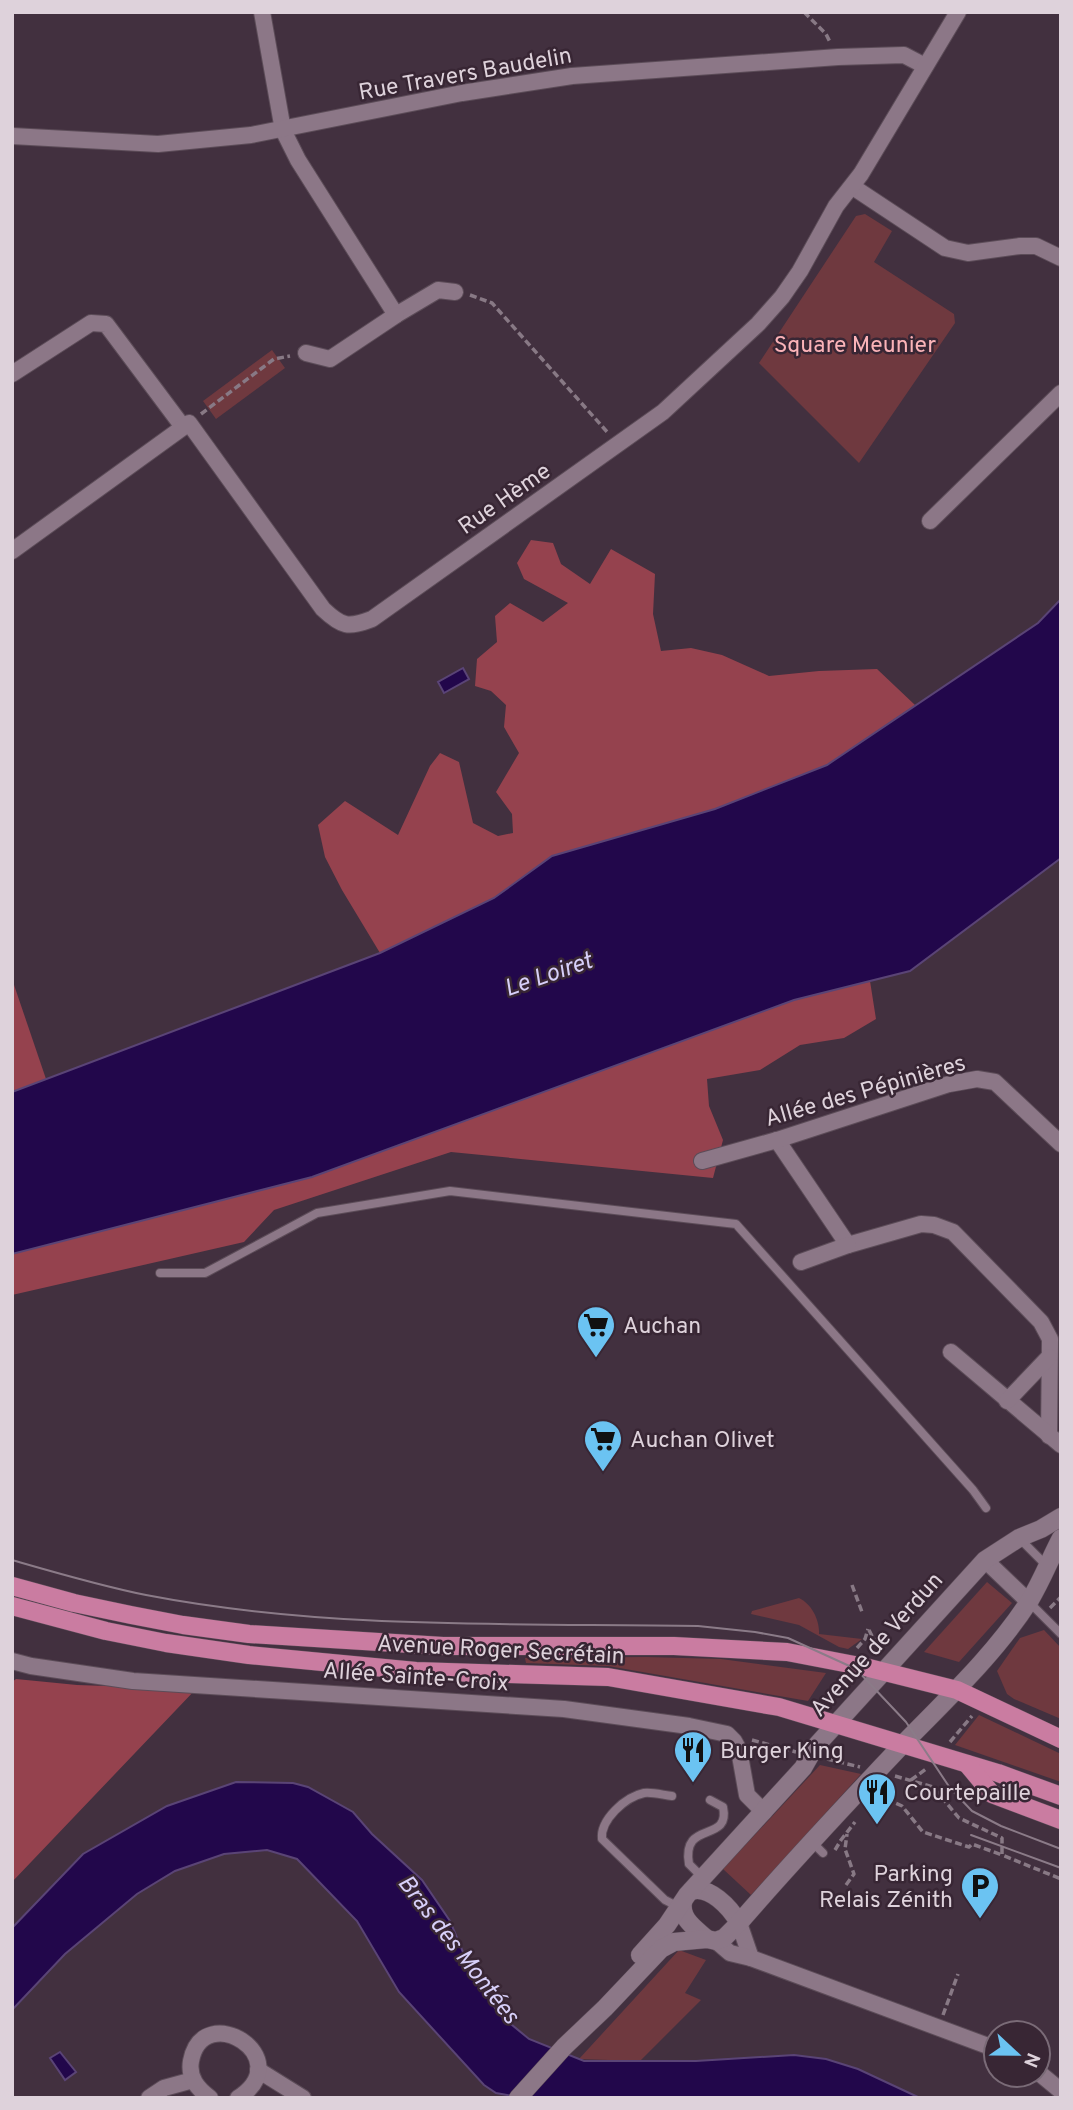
<svg xmlns="http://www.w3.org/2000/svg" width="1073" height="2110" font-family="Overpass,sans-serif">
<style>
.green{fill:#6f393f}
.forest{fill:#95424e}
.water{fill:#22074b;stroke:#5a4476;stroke-width:2}
.lines{fill:none;stroke-linecap:round;stroke-linejoin:round}
.service-casing{stroke:#5c4c58;stroke-width:10}
.minor-casing{stroke:#5c4c58;stroke-width:18}
.tertiary-casing{stroke:#5c4c58;stroke-width:19}
.primary-casing{stroke:#5c4c58;stroke-width:19}
.path{stroke:#887985;stroke-width:3.5;stroke-dasharray:7 3.5;stroke-linecap:butt}
.service{stroke:#8c7787;stroke-width:8}
.minor{stroke:#8c7787;stroke-width:16}
.tertiary{stroke:#8c7787;stroke-width:18}
.primary{stroke:#ca7ca1;stroke-width:18}
.tram{stroke:#8b7b88;stroke-width:2}
.labels{text-anchor:middle;stroke-width:5;stroke-linejoin:round;paint-order:stroke}
.street-label{font-size:23px;fill:#ded2db;stroke:#382634}
.park-label{font-size:23px;fill:#fbb3b8;stroke:#382634}
.poi-label{font-size:23px;fill:#ded2db;stroke:#382634;text-anchor:start}
.water-label{font-size:24px;font-style:italic;fill:#d7cff9;stroke:#382634}
</style>
<rect width="100%" height="100%" fill="#42303f"/>
<!-- green -->
<g class="green">
<polygon points="865,214 892,231 874,262 954,314 955,323 859,463 759,363 856,216"/>
<polygon points="272,350 285,368 216,419 203,401"/>
<polygon points="987,1582 1012,1603 959,1662 924,1652"/>
<path d="M799,1598C812,1604 820,1621 819,1634L862,1639L848,1649L839,1647L799,1625L751,1614L752,1611Z"/>
<polygon points="1044,1630 1061,1648 1061,1719 1014,1699 1007,1694 997,1671 1020,1638"/>
<polygon points="646,1657 721,1659 826,1673 808,1701 608,1666 526,1663 525,1658"/>
<polygon points="979,1715 1061,1754 1061,1782 955,1745"/>
<polygon points="820,1765 861,1774 751,1895 723,1869"/>
<polygon points="679,1950 706,1960 685,1993 701,2000 640,2061 579,2059"/>
</g>
<!-- forest -->
<g class="forest">
<polygon points="531,540 553,543 561,564 590,584 611,549 655,574 653,614 661,651 691,648 722,655 769,676 819,671 877,669 915,705 827,765 715,809 552,856 494,898 380,953 342,890 325,857 318,825 345,801 398,835 430,766 440,753 459,762 473,823 498,836 513,833 512,814 496,792 519,753 504,727 506,705 491,691 475,686 477,659 497,642 495,616 510,603 543,622 568,603 524,579 517,563"/>
<polygon points="12,979 46,1079 12,1092"/>
<polygon points="870,981 876,1019 844,1038 800,1045 760,1070 707,1079 709,1106 723,1140 713,1178 451,1152 274,1210 244,1242 12,1295 12,1254 312,1177 794,1000"/>
<polygon points="16,1679 77,1685 196,1689 12,1882 12,1682"/>
</g>
<!-- water -->
<g class="water">
<polygon points="1061,599 1061,858 910,971 794,1000 312,1177 12,1254 12,1092 380,953 494,898 552,856 715,809 827,765 1038,623"/>
<polygon points="463,668 469,679 444,693 438,682"/>
<polygon points="236,1782 293,1783 308,1787 353,1812 372,1834 422,1880 450,1921 473,1976 500,2015 529,2039 584,2061 696,2061 794,2055 826,2059 858,2069 920,2098 524,2098 496,2093 484,2085 399,1992 357,1921 297,1859 267,1850 224,1854 175,1871 137,1894 65,1954 12,2010 12,1928 83,1854 167,1806"/>
<polygon points="60,2052 76,2072 65,2080 50,2058"/>
</g>
<g class="lines">
<defs>
<g id="service">
<polyline points="160,1273 205,1273 317,1213 450,1191 736,1224 973,1490 986,1508"/>
<polyline points="1019,1538 1046,1565"/>
<polyline points="1029,1602 1061,1634"/>
<path d="M672,1796C663,1795 653,1792 644,1793C625,1797 600,1820 602,1839L665,1900L679,1907"/>
<polyline points="812,1842 823,1853"/>
<path d="M700,1879L697,1872L689,1864C681,1819 731,1844 723,1807L710,1800"/>
</g>
<g id="minor">
<polyline points="262,12 283,130 298,160 396,315 438,290 455,292"/>
<polyline points="12,136 158,144 251,135 462,93 572,76 838,57 904,55 925,66"/>
<polyline points="853,187 945,248 968,253 1020,246 1036,246 1061,258"/>
<polyline points="306,353 330,359 396,315"/>
<polyline points="12,374 91,323 106,324 183,427"/>
<polyline points="930,521 1061,393"/>
<path d="M12,551L189,423L323,609C342,627 348,628 372,619L663,412L758,324L782,297L800,271L836,206L861,174L958,12"/>
<polyline points="777,1140 848,1245 921,1224 934,1225 953,1232 1041,1322 1050,1339 1049,1436"/>
<polyline points="702,1161 777,1140 949,1084 977,1079 995,1082 1061,1144"/>
<polyline points="801,1262 848,1245"/>
<polyline points="951,1352 1061,1445"/>
<polyline points="1007,1401 1049,1357"/>
<polyline points="985,1560 1029,1602"/>
<polyline points="12,1661 31,1666 133,1681 564,1709 689,1726 727,1734 734,1741 739,1750 747,1795 764,1812"/>
<polyline points="739,1923 751,1958"/>
<polyline points="716,1941 730,1953 751,1958 996,2049"/>
<polyline points="258,2070 303,2098"/>
<polyline points="1038,2072 1061,2091"/>
<polyline points="149,2098 164,2088 193,2080"/>
<path d="M210,2098C198,2089 188,2078 191,2061C203,1998 300,2058 238,2098"/>
</g>
<g id="tertiary">
<path d="M691,1891C709,1885 730,1907 739,1923"/>
<path d="M683,1902C680,1919 695,1928 707,1939"/>
<polyline points="640,1955 667,1925 687,1895 803,1768 815,1747 985,1560 1019,1538 1041,1529 1061,1517"/>
<path d="M518,2098L564,2047L605,2008L661,1949L674,1942L707,1939L716,1941L724,1938L739,1923C792,1862 848,1802 904,1743C948,1698 996,1653 1030,1600C1042,1580 1050,1559 1061,1538"/>
</g>
<g id="primary">
<polyline points="12,1586 74,1603 131,1615 183,1625 249,1634 443,1646 674,1646 787,1652 865,1667 957,1690 1061,1739"/>
<polyline points="12,1606 106,1631 166,1643 249,1655 416,1671 608,1677 779,1707 998,1773 1061,1796"/>
<polyline points="967,1764 992,1794 1061,1820"/>
</g>
</defs>
<!-- service casing -->
<use href="#service" class="service-casing"/>
<!-- minor casing -->
<use href="#minor" class="minor-casing"/>
<!-- tertiary casing -->
<use href="#tertiary" class="tertiary-casing"/>
<!-- primary casing -->
<use href="#primary" class="primary-casing"/>
<!-- path -->
<g class="path">
<polyline points="804,12 826,34 830,42"/>
<polyline points="470,295 492,303 609,434"/>
<polyline points="201,414 274,359 290,356"/>
<polyline points="852,1585 862,1612"/>
<polyline points="1050,1608 1061,1597"/>
<polyline points="869,1630 873,1638 880,1643"/>
<polyline points="857,1648 865,1639 868,1629"/>
<polyline points="752,1740 796,1752"/>
<polyline points="950,1742 972,1716"/>
<polyline points="827,1759 860,1767"/>
<polyline points="895,1776 933,1787 959,1818 1002,1838 1002,1855 1061,1879"/>
<polyline points="911,1780 926,1769"/>
<polyline points="877,1795 902,1806 923,1832 969,1847 972,1844 1002,1855"/>
<polyline points="835,1850 841,1840 855,1822"/>
<polyline points="846,1885 854,1874 845,1849 847,1834"/>
<polyline points="943,2015 958,1974"/>
</g>
<!-- service -->
<use href="#service" class="service"/>
<!-- minor -->
<use href="#minor" class="minor"/>
<!-- tertiary -->
<use href="#tertiary" class="tertiary"/>
<!-- primary -->
<use href="#primary" class="primary"/>
<!-- tram -->
<g class="tram">
<path d="M12,1560C57,1573 101,1586 146,1595C327,1630 515,1623 698,1626L755,1632L788,1638L856,1669L906,1722L950,1788L972,1811L1001,1826L1061,1849"/>
<polyline points="971,1835 1061,1868"/>
</g>
</g>
<!-- icons -->
<defs>
<symbol id="supermarket-pin" viewBox="-11 -11 22 30"><path d="M0 17L-7.5 6A9.5 9.5 0 1 1 7.5 6Z" fill="#6bc3f2" stroke="#382634"/><path d="M-6-5.5h2.5l.6 2H6L4.5 2H-2.5L-4.4-4H-6ZM-1.5 3.2a1.3 1.3 0 1 0 .1 0ZM3 3.2a1.3 1.3 0 1 0 .1 0Z" fill="#111"/></symbol>
<symbol id="restaurant-pin" viewBox="-11 -11 22 30"><path d="M0 17L-7.5 6A9.5 9.5 0 1 1 7.5 6Z" fill="#6bc3f2" stroke="#382634"/><path d="M-5-6h1v4h1v-4h1v4h1v-4h1v5L-1.5 .5V6h-2V.5L-5-1ZM5-6V6H3V1.5H1.5Q1.5-4 5-6Z" fill="#111"/></symbol>
<symbol id="parking-pin" viewBox="-11 -11 22 30"><path d="M0 17L-7.5 6A9.5 9.5 0 1 1 7.5 6Z" fill="#6bc3f2" stroke="#382634"/><path d="M-3.5-5.5H1a3.5 3.5 0 0 1 0 7H-1V5.5H-3.5ZM-1-3.4V-.6H.8a1.4 1.4 0 0 0 0-2.8Z" fill="#111"/></symbol>
</defs>
<g fill-rule="evenodd">
<use href="#supermarket-pin" x="574" y="1303" width="44" height="60"/>
<use href="#supermarket-pin" x="581" y="1417" width="44" height="60"/>
<use href="#restaurant-pin" x="671" y="1728" width="44" height="60"/>
<use href="#restaurant-pin" x="855" y="1770" width="44" height="60"/>
<use href="#parking-pin" x="958" y="1864" width="44" height="60"/>
</g>
<g class="labels">
<!-- street labels -->
<g class="street-label">
<text transform="translate(465 73) rotate(-10)" y="8">Rue Travers Baudelin</text>
<text transform="translate(504 498) rotate(-35)" y="8">Rue Hème</text>
<text transform="translate(865 1090) rotate(-16)" y="8">Allée des Pépinières</text>
<text transform="translate(876 1644) rotate(-48)" y="8">Avenue de Verdun</text>
<text transform="translate(501 1649) rotate(3)" y="8">Avenue Roger Secrétain</text>
<text transform="translate(416 1676) rotate(4)" y="8">Allée Sainte-Croix</text>
</g>
<!-- park labels -->
<g class="park-label">
<text x="855" y="352">Square Meunier</text>
</g>
<!-- poi labels -->
<g class="poi-label">
<text x="623" y="1333">Auchan</text>
<text x="630" y="1447">Auchan Olivet</text>
<text x="720" y="1758">Burger King</text>
<text x="904" y="1800">Courtepaille</text>
<text x="953" y="1881" text-anchor="end">Parking<tspan x="953" dy="26">Relais Zénith</tspan></text>
</g>
<!-- water labels -->
<g class="water-label">
<text transform="translate(548 974) rotate(-19)" y="8">Le Loiret</text>
<text transform="translate(459 1949) rotate(52)" y="8">Bras des Montées</text>
</g>
</g>
<!-- border -->
<rect width="1073" height="2110" fill="none" stroke="#ded2db" stroke-width="28"/>
<!-- north arrow -->
<g transform="translate(1017 2054) rotate(112)"><circle r="33" fill="#382634" stroke="#7a6b77" stroke-width="2"/>
<path d="M0-5L12 26L0 18L-12 26Z" fill="#6bc3f2"/>
<text y="-10" font-size="19" font-weight="bold" text-anchor="middle" fill="#ded2db">N</text>
</g>
</svg>
